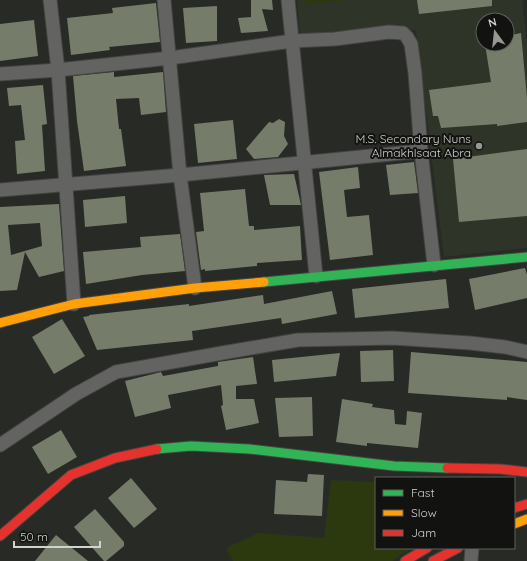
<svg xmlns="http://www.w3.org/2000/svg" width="527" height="561" font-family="Quicksand,sans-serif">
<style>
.built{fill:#2f3428;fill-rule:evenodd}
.green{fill:#2c390f}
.building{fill:#767c6a;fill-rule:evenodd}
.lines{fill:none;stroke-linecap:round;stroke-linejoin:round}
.street-casing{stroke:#434542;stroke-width:15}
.fast-casing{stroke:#434542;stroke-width:11}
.slow-casing{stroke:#434542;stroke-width:11}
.jam-casing{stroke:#434542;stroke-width:11}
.street{stroke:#636462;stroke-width:13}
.fast{stroke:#30b455;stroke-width:9}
.slow{stroke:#ff9f0a;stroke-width:9}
.jam{stroke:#e5322d;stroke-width:9}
.poi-dot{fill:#969894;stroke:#121310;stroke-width:1.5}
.labels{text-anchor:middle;stroke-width:4;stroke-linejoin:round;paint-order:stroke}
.poi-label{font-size:12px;fill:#d2d3cf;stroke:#121310;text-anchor:end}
</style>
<rect width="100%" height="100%" fill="#282a26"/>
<!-- built -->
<path class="built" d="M297,0H522L527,43V248L444,257L416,30L300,34ZM483,20H507V44H483Z"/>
<!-- green -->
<g class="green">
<polygon points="305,0 346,0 305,5"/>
<polygon points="331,480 376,482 376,548 414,548 400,555 393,561 233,561 226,548 258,533 324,538"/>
</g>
<!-- building -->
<g class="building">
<polygon points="251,0 272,0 273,10 262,9 268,31 241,33 238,18 251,17"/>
<polygon points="417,0 492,0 492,6 419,14"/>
<polygon points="156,3 160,42 109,47 110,50 71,55 67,18 113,13 112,8"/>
<polygon points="217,6 217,41 186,43 183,8"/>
<polygon points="34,20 38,56 0,61 0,24"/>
<polygon points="521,33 527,98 527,122 497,126 497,124 441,128 438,116 433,116 429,90 491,82 485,44 507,44 507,36"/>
<polygon points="114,72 114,77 163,72 166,112 141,115 139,98 116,99 119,129 121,129 126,166 84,171 77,121 73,76"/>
<polygon points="43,85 47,124 42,125 45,171 17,174 15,141 25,140 21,105 9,106 7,88"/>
<polygon points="279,119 285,122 284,136 288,144 278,157 254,159 246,149 269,122 273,123"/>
<polygon points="233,120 237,159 198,163 194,124"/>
<polygon points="527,149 527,216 459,222 453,159"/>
<polygon points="414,162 418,193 390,195 386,165"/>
<polygon points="358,167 360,188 344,190 347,217 369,215 373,255 330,260 319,172"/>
<polygon points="294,174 301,205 270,205 264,175"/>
<polygon points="245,189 249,226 254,226 254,230 300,226 302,260 257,263 257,266 205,271 205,269 201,270 196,232 204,231 200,193"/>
<polygon points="125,196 127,223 85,227 83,200"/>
<path d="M59,204L64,271L39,277L25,252L17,290L0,291V207ZM40,223L42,246L11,255L8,225Z"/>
<polygon points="180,234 185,271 142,275 86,284 83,252 141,247 140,237"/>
<polygon points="525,268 527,275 527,298 475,310 469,279"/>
<polygon points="446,279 449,308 355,318 352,289"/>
<polygon points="332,291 337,314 282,324 281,318 192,331 193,340 97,350 83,317 89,316 89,315 189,304 189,306 263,295 264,304"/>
<polygon points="62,319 85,356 54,374 32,337"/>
<polygon points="393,350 394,381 361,382 360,351"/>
<polygon points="411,352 527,362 527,400 507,397 507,400 408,393"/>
<polygon points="340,353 336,376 274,382 272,360"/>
<polygon points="253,357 257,384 236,386 236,399 254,399 259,423 226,430 221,406 223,405 221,385 168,395 171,408 135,417 125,381 161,372 163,376 218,366 218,362"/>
<polygon points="312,397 313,436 279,437 275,398"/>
<polygon points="342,399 373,404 372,407 394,410 395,424 406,425 407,411 422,413 418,448 367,443 367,446 336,442"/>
<polygon points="61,430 77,457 48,474 32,447"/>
<polygon points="308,474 324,475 322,516 274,514 276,480 307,482"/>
<polygon points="131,478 157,509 134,528 108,498"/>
<polygon points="95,509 124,542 124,546 106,561 104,561 74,527"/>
<polygon points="56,535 88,561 35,561"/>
</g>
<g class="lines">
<defs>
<g id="street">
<polyline points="50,0 58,70 74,304"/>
<polyline points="164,0 180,175 195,288"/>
<polyline points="288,0 316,276"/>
<polyline points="0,74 58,70 170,58 292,41 335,39 389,32 403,33 407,37 411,44 415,73 421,151"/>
<polyline points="0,190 180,175 421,151 434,265"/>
<polyline points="0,445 76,394 116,372 222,353 298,340 392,338 470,343 505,347 527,352"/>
<polyline points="471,561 472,548"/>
</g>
<g id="fast">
<polyline points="264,282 527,257"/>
<polyline points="157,449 191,446 249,449 394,466 447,468"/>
</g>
<g id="slow">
<polyline points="0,323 74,304 195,288 264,282"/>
<polyline points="514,524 527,519"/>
</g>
<g id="jam">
<polyline points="447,468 500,469 527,472"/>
<polyline points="514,508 527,504"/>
<polyline points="0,536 71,475 115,458 157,449"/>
<polyline points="405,561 427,548"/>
<polyline points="433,561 458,548"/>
</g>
</defs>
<!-- street casing -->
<use href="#street" class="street-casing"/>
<!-- fast casing -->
<use href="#fast" class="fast-casing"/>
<!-- slow casing -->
<use href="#slow" class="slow-casing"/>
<!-- jam casing -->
<use href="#jam" class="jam-casing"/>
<!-- street -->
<use href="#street" class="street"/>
<!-- fast -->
<use href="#fast" class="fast"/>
<!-- slow -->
<use href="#slow" class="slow"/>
<!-- jam -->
<use href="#jam" class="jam"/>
</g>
<!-- markers -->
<circle class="poi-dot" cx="479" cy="146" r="4"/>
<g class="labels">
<!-- poi labels -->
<g class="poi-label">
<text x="471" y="143">M.S. Secondary Nuns<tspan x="471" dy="14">Almakhlsaat Abra</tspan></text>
</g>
</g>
<!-- legend -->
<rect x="375" y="477" width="140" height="72" fill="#121310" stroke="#5f605c"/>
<rect x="383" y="490" width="20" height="6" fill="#30b455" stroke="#5f605c"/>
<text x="411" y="497" font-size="12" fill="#d2d3cf">Fast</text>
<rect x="383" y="510" width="20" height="6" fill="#ff9f0a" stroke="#5f605c"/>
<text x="411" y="517" font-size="12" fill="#d2d3cf">Slow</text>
<rect x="383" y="530" width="20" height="6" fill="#e5322d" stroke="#5f605c"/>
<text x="411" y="537" font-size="12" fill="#d2d3cf">Jam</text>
<!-- north arrow -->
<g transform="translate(495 32) rotate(345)"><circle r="19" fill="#121310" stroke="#5f605c"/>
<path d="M0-3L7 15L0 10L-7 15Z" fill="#969894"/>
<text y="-6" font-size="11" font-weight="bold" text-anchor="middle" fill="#d2d3cf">N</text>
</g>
<!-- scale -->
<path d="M14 541v6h86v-6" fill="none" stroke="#d2d3cf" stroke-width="2"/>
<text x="20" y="541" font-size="12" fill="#d2d3cf" stroke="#121310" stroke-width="3" paint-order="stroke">50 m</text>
</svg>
